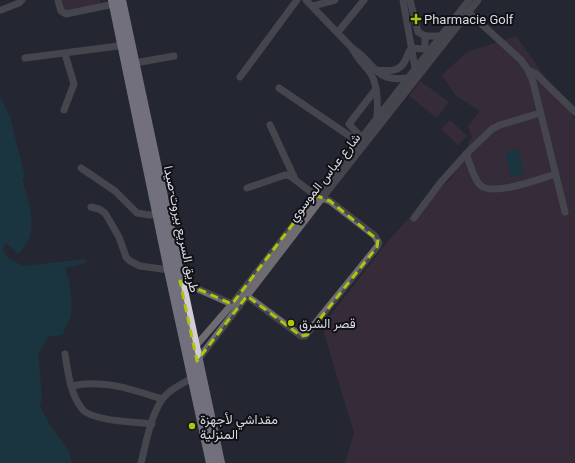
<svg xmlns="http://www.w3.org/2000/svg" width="575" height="463" font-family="Roboto,Vazirmatn,sans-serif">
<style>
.green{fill:#4c3143}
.water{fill:#0e4853}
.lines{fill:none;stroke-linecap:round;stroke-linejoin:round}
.minor{stroke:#6e6b71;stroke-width:7}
.highway{stroke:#d2cbda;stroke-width:10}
.marked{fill:none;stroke:#aec60a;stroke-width:3;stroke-dasharray:8 5;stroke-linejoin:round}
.poi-dot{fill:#aec60a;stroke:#0f1015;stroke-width:1.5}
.labels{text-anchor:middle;stroke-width:4;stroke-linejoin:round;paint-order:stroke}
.poi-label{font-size:13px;fill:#d8d9e1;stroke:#0f1015;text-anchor:start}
.street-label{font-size:13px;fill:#d8d9e1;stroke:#0f1015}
</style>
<rect width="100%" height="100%" fill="#242632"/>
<!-- green -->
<g class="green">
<polygon points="61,0 100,0 101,4 64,12"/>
<polygon points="516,36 575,119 575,463 345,463 354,433 322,326 388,241 429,196 451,179 472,137 468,126 480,111 456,96 442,75 467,52"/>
<polygon points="420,81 449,102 437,118 409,96"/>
<polygon points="450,120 467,136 458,145 441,129"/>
</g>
<!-- water -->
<g class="water">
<path d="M0,97L10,117L25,177L22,178C29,203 41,235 18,254L6,243L3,248L5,254L9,259L24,266L85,259V263L65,268C70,283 74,302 70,318C68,324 64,328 63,335L49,336L38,353L42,397L40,407L50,425L69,451L72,463H0Z"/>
<polygon points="518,149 524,174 511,177 505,152"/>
</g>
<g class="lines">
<!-- minor -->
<g class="minor">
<polyline points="58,0 61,11 66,14 114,4"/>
<path d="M306,0L352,48C357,59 365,65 371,74C378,86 378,102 377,116"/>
<polyline points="403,0 415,68"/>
<polyline points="410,0 418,32 425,36 441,36"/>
<polyline points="313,6 335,0"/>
<polyline points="465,9 521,60 528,70 533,82 565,212"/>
<polyline points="1,10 19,3 22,0"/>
<polyline points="338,32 364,0"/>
<path d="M352,48C376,63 374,83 407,78"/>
<polyline points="25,58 126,45"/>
<polyline points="135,63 174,56"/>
<path d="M375,70C388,71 400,73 406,59C408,55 408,51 412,48L422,49L425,47V36"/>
<polyline points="528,70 536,74 575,112"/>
<polyline points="240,77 297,0"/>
<polyline points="279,88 357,141"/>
<polyline points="64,110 74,84 65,54"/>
<polyline points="270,125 295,179"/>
<polyline points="361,137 349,124 376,89"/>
<path d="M466,154C470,163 473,178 480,185C493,197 539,179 555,174"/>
<polyline points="81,168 115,191 137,213 149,215 158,214"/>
<polyline points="247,188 285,175 290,176 315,195 330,201 375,236 379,243 377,247 305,336 301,336 247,296"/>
<polyline points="91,207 99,209 105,213 119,237 126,257 130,261 140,266 169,270"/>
<polyline points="414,218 440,183 466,154 492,129 500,125 540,113"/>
<polyline points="180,281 232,304"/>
<polyline points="194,348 232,304 469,0"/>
<path d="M65,354C68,372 70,395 83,410C93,421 136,422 152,424"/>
<polyline points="197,361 319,202 478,0"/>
<path d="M71,386C104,379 131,389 162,399"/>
<path d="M141,463C146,444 152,406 168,393C175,387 184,383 192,378"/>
</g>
<!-- highway -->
<g class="highway">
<polyline points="113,0 169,270 211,463"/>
<polyline points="121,0 220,463"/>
</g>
</g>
<!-- marked area -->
<path d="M0 0H575V463H0ZM315,195L330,201L378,240L377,247L307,335L301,336L247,296L197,361L180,281L232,304Z" fill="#242632" fill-opacity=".55" fill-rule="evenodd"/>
<path class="marked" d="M315,195L330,201L378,240L377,247L307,335L301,336L247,296L197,361L180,281L232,304Z"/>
<!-- markers -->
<g class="poi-dot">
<path d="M414 13h4v4h4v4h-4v4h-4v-4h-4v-4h4z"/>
<circle cx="291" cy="323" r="4"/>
<circle cx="192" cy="426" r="4"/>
</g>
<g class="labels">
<!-- poi labels -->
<g class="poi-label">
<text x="424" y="24">Pharmacie Golf</text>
<text x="299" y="328">قصر الشرق</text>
<text x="200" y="424">مقداشي لأجهزة<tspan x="200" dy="15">المنزلية</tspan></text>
</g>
<!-- street labels -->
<g class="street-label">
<text transform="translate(324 177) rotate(-52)" y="5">شارع عباس الموسوي</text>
<text transform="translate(182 229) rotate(78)" y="5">طريق السريع بيروت-صيدا</text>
</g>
</g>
</svg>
